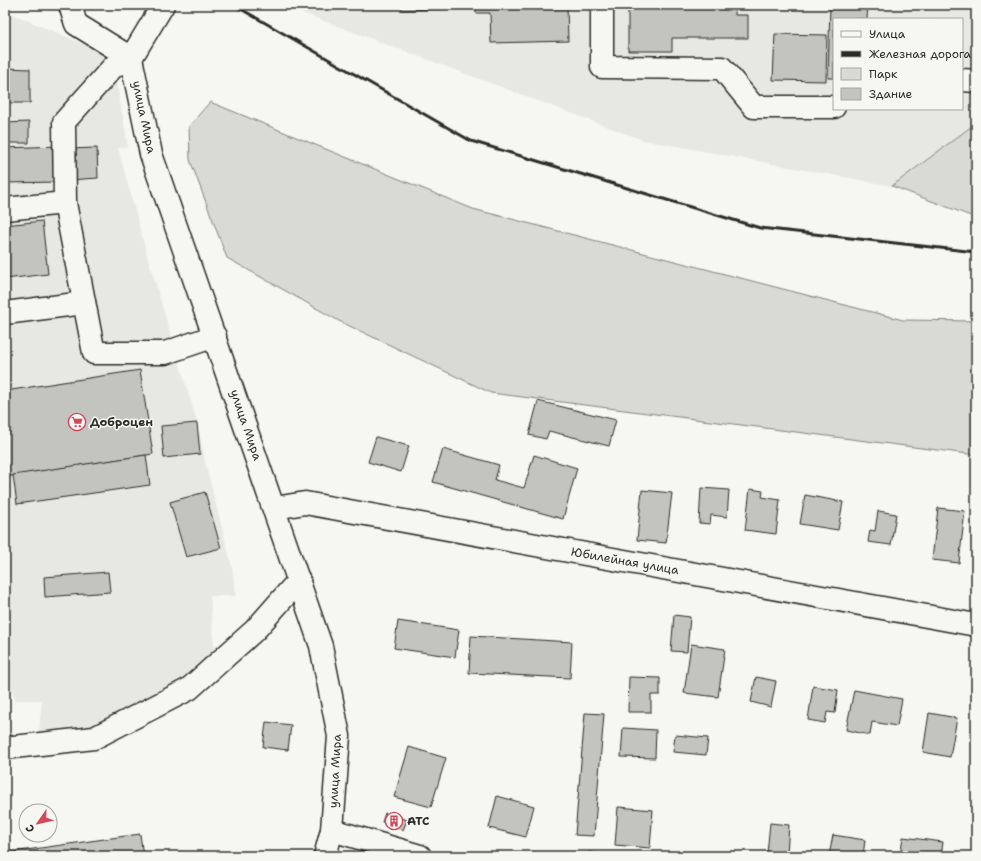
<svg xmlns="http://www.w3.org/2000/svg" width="981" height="861" font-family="'Shantell Sans',sans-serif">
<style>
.built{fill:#e7e7e3;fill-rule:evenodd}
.green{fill:#d9d9d5;stroke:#828280}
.building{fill:#c3c3c0;stroke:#2b2b2b}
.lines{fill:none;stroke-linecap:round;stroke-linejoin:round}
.minor-casing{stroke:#2b2b2b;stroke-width:25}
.minor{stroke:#f6f6f2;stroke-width:22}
.rail{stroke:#2b2b2b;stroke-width:3}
.labels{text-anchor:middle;stroke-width:3;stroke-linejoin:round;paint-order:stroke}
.street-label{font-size:12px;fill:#2b2b2b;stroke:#f6f6f2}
.poi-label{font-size:12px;font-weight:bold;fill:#2b2b2b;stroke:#f6f6f2;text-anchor:start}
</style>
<rect width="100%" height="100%" fill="#f6f6f2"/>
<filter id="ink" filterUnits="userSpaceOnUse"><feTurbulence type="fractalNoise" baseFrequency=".025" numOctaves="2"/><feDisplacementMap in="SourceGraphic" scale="8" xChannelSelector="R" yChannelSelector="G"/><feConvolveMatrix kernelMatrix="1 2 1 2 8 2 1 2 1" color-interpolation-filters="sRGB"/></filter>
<g filter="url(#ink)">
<!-- built -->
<g class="built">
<path d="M297,5H976V123L892,186L643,140L297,11ZM834,19H962V109H834Z"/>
<polygon points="5,11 112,56 128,147 118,148 149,262 197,422 207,470 232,567 236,596 210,596 215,661 106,725 39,732 42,700 15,700 5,666"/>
</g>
<!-- green -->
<g class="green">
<polygon points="210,102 473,209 903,320 976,321 976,455 491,393 339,321 227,258 190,160 189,126"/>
<polygon points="976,123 976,218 892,186"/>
</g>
<!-- building -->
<g class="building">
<polygon points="401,5 471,5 471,8 402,10"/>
<polygon points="476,5 567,5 568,41 491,43 490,13 476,13"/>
<polygon points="628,5 735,5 735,15 748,15 748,38 672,38 672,51 628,51"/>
<polygon points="830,5 868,5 867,19 834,19 834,78 828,78"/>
<polygon points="775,34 827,35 826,81 773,80"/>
<polygon points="5,68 30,69 30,103 5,103"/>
<polygon points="29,122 29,143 5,143 5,123"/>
<polygon points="59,146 59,182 5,183 5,148"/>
<polygon points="97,148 98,178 69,180 68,149"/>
<polygon points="42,221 48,274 5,279 5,225"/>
<polygon points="140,370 153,454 5,477 5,391"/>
<polygon points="538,401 616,420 609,446 549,431 546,439 529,435"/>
<polygon points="197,423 200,454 164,458 161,426"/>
<polygon points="376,437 409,446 401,472 368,462"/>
<polygon points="443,449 499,465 495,480 524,488 534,455 577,468 563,519 433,482"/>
<polygon points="146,455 150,485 17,504 13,475"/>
<polygon points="701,488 729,490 727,517 711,515 710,524 699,523"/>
<polygon points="750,489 763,491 762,497 780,500 776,534 745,530"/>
<polygon points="642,490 672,493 666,543 637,540"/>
<polygon points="205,492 221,548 186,557 170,502"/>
<polygon points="805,495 843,502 838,530 800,524"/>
<polygon points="938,508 965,511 959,563 932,560"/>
<polygon points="878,511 896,514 891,545 868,542 870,530 875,531"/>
<polygon points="108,572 110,592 45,597 44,577"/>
<polygon points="674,615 690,617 687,652 671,651"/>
<polygon points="398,621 459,630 455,657 394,648"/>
<polygon points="471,636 572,642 570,678 469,673"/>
<polygon points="691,644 725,649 718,697 684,693"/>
<polygon points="629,677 660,678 660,695 651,695 651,712 628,712"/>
<polygon points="756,677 776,681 771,707 751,702"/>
<polygon points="813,686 838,690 835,713 827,712 825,723 808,720"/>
<polygon points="854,690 902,699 897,726 872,722 870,735 846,730"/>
<polygon points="585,713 604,714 594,836 575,835"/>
<polygon points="929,713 957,718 950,757 923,752"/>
<polygon points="266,722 291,725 288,750 263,747"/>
<polygon points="623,728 656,730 655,758 621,757"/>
<polygon points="675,735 708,738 706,755 673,752"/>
<polygon points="409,747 446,758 431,807 394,797"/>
<polygon points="497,796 534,806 526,837 489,828"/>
<polygon points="618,807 653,810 650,848 615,845"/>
<polygon points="385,813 407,820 403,830 382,822"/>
<polygon points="770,823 789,825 787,854 767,853"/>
<polygon points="140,834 143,856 6,856 5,853"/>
<polygon points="833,835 865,840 863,856 829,856"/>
<polygon points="903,837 943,842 941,856 900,856"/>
<polygon points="974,847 976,848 976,856 972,856"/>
<polygon points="589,852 606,855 606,856 588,856"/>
</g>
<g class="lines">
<defs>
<g id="minor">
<polyline points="70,5 76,24 131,58"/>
<polyline points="163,5 131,58 151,154 321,646 339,736 332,830 325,856"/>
<polyline points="602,5 602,67 722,68 754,107 834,107"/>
<polyline points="131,58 114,66 64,122 65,203 94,353 165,353 215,336"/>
<polyline points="962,80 976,81"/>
<polyline points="5,209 65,203"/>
<polyline points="5,313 84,303"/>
<polyline points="275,508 305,503 976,625"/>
<polyline points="5,748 94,738 189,689 255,630 299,580"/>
<polyline points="332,830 420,856"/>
</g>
</defs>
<!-- minor casing -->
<use href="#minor" class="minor-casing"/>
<!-- minor -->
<use href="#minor" class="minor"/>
<!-- rail -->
<polyline class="rail" points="234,5 471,141 760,228 976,252"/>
</g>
</g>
<!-- icons -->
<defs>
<symbol id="supermarket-ring" viewBox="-11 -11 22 22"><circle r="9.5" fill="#f6f6f2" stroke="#d1495b" stroke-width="1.5"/><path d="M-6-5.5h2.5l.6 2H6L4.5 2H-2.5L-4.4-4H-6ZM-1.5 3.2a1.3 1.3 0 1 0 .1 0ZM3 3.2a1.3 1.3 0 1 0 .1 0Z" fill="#d1495b"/></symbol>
<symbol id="building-ring" viewBox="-11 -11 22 22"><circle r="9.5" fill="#f6f6f2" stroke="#d1495b" stroke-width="1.5"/><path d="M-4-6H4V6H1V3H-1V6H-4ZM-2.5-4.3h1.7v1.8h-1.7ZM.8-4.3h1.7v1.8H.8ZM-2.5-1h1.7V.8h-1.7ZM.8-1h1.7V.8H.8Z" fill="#d1495b"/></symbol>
</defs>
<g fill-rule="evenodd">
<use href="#supermarket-ring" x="67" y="412" width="20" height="20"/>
<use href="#building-ring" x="384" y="811" width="20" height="20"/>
</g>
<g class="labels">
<!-- street labels -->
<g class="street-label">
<text transform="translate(144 117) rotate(78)" y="4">улица Мира</text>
<text transform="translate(246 425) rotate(71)" y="4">улица Мира</text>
<text transform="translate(625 561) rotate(10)" y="4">Юбилейная улица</text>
<text transform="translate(335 771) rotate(-87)" y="4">улица Мира</text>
</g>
<!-- poi labels -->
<g class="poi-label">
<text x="90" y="426">Доброцен</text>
<text x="407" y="825">АТС</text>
</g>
</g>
<!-- margin -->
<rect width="981" height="861" fill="none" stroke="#f6f6f2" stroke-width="20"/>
<rect x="10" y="10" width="961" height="841" fill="none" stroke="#2b2b2b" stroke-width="1.5" filter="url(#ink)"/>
<!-- legend -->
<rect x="833" y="18" width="130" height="92" fill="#f6f6f2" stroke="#a5a5a2"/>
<rect x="841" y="31" width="20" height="6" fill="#f6f6f2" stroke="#a5a5a2"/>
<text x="869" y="38" font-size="12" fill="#2b2b2b">Улица</text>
<rect x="841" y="51" width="20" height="6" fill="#2b2b2b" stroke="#a5a5a2"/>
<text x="869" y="58" font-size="12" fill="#2b2b2b">Железная дорога</text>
<rect x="841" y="68" width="20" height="12" fill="#d9d9d5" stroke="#a5a5a2"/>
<text x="869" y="78" font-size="12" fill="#2b2b2b">Парк</text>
<rect x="841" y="88" width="20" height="12" fill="#c3c3c0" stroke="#a5a5a2"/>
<text x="869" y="98" font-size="12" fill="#2b2b2b">Здание</text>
<!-- north arrow -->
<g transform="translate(38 823) rotate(236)"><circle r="19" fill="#f6f6f2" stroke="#a5a5a2"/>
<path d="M0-3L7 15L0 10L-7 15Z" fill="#d1495b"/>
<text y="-6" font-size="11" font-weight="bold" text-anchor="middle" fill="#2b2b2b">С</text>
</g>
</svg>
